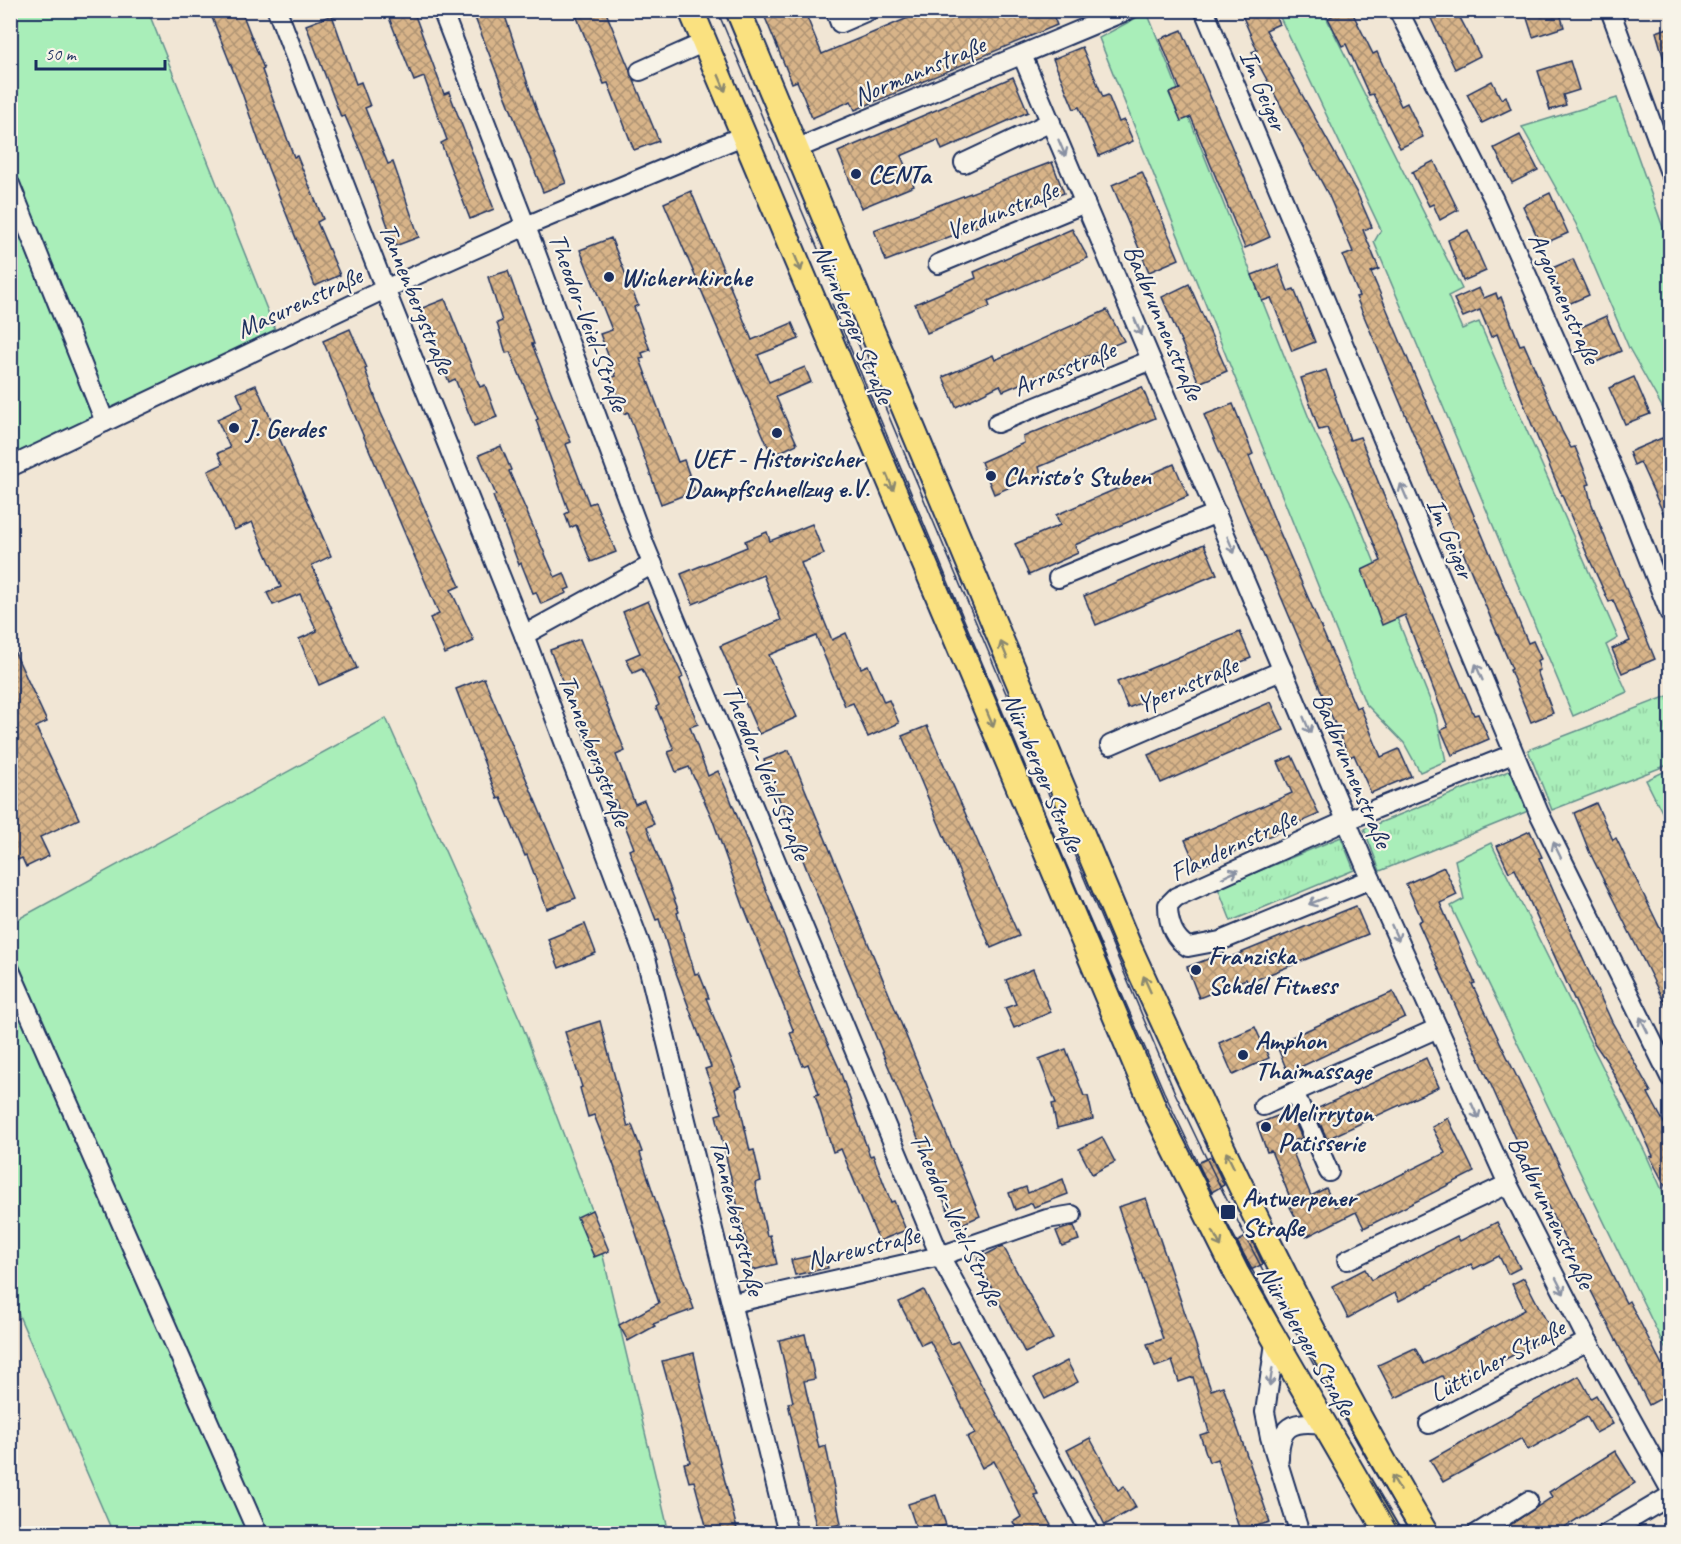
<svg xmlns="http://www.w3.org/2000/svg" width="1681" height="1544" font-family="Caveat,sans-serif">
<style>
.grass{fill:url(#grass-tufts);stroke:#628e8c;stroke-width:1.5}
.garden{fill:#a9eeb9;stroke:#628e8c;stroke-width:1.5}
.building{fill:url(#building-cross-hatch);stroke:#1b2f5e;stroke-width:1.5}
.lines{fill:none;stroke-linecap:round;stroke-linejoin:round}
.minor-casing{stroke:#1b2f5e;stroke-width:22}
.major-casing{stroke:#1b2f5e;stroke-width:28}
.minor{stroke:#f7f3e8;stroke-width:18}
.major{stroke:#fae180;stroke-width:24}
.tram{stroke:#1b2f5e;stroke-width:1.5}
.oneway{stroke:#8a886f}
.oneway2{stroke:#8991a3}
.poi-dot{fill:#1b2f5e;stroke:#f7f3e8;stroke-width:2}
.labels{text-anchor:middle;stroke-width:4.5;stroke-linejoin:round;paint-order:stroke}
.street-label{font-size:26px;fill:#1b2f5e;stroke:#f7f3e8}
.poi-label{font-size:26px;font-weight:bold;fill:#1b2f5e;stroke:#f7f3e8;text-anchor:start}
</style>
<defs>
<pattern id="grass-tufts" width="24" height="20" patternUnits="userSpaceOnUse" patternTransform="scale(1.5)"><rect width="24" height="20" fill="#a9eeb9"/><path d="M3 7l-1-3M5 7V3M7 7l1-3M15 17l-1-3M17 17v-4M19 17l1-3" fill="none" stroke="#91cca1"/></pattern>
<pattern id="building-cross-hatch" width="8" height="8" patternUnits="userSpaceOnUse" patternTransform="scale(1.5)"><rect width="8" height="8" fill="#d8b489"/><path d="M0 0l8 8M0 8l8-8" fill="none" stroke="#ae9373"/></pattern>
</defs>
<rect width="100%" height="100%" fill="#f1e6d5"/>
<filter id="ink" filterUnits="userSpaceOnUse"><feTurbulence type="fractalNoise" baseFrequency=".0167" numOctaves="2"/><feDisplacementMap in="SourceGraphic" scale="12" xChannelSelector="R" yChannelSelector="G"/><feConvolveMatrix kernelMatrix="1 2 1 2 8 2 1 2 1" color-interpolation-filters="sRGB"/></filter>
<g filter="url(#ink)">
<!-- grass -->
<g class="grass">
<polygon points="1670,695 1670,764 1552,810 1528,750"/>
<polygon points="1511,770 1528,811 1380,871 1364,829"/>
<polygon points="1341,837 1354,870 1231,921 1218,888"/>
</g>
<!-- garden -->
<g class="garden">
<polygon points="10,11 148,11 276,332 11,456"/>
<polygon points="1277,11 1323,11 1462,289 1448,296 1462,329 1479,322 1618,638 1606,645 1627,692 1573,716 1374,242 1381,230"/>
<polygon points="1147,12 1315,433 1350,501 1436,715 1446,761 1420,772 1404,743 1365,703 1099,38"/>
<polygon points="1617,98 1670,247 1670,421 1629,348 1576,224 1522,127"/>
<polygon points="386,718 521,1022 592,1210 669,1533 113,1533 11,1297 11,923"/>
<polygon points="1670,769 1670,828 1646,780"/>
<polygon points="1491,843 1645,1152 1670,1208 1670,1358 1451,906 1464,899 1455,860"/>
</g>
<!-- building -->
<g class="building">
<polygon points="209,10 241,10 264,69 262,70 294,157 297,156 323,219 317,222 340,275 315,286 268,168 242,93"/>
<polygon points="386,10 413,10 444,94 449,92 494,209 470,219 441,143 447,140 424,77 414,81"/>
<polygon points="472,10 503,10 536,108 566,183 543,192"/>
<polygon points="574,10 605,10 659,141 634,150 608,83 604,84"/>
<polygon points="762,10 804,10 822,54 927,10 1051,10 1057,25 855,110 851,101 812,118 797,81 792,83"/>
<polygon points="1240,10 1273,10 1279,24 1266,30 1358,195 1372,227 1363,230 1379,269 1371,272 1528,643 1533,641 1541,659 1537,661 1540,670 1537,671 1553,713 1531,722 1510,670 1512,669 1356,297 1359,296 1343,256 1353,252 1329,196 1252,52 1257,50"/>
<polygon points="1343,10 1351,10 1373,54 1377,52 1401,106 1407,103 1423,137 1400,148 1373,94 1369,95 1346,44 1342,46 1328,18"/>
<polygon points="1427,10 1456,10 1480,56 1455,69"/>
<polygon points="1540,10 1559,10 1564,27 1533,37 1526,15"/>
<polygon points="332,15 356,84 361,82 370,106 365,108 388,164 393,162 419,237 395,246 363,157 345,116 341,117 306,25"/>
<polygon points="1671,27 1671,69 1667,70 1656,32"/>
<polygon points="1182,30 1270,237 1245,248 1191,117 1181,121 1169,93 1180,89 1160,39"/>
<polygon points="1082,47 1103,97 1108,95 1119,122 1124,120 1133,141 1099,156 1079,107 1074,109 1053,59"/>
<polygon points="1570,61 1579,90 1563,95 1566,105 1550,110 1538,71"/>
<polygon points="1013,77 1028,112 942,150 938,140 901,156 914,186 861,208 838,152"/>
<polygon points="1492,81 1501,99 1506,96 1511,109 1482,123 1467,94"/>
<polygon points="1520,135 1538,170 1512,183 1494,148"/>
<polygon points="1434,161 1458,210 1440,220 1433,204 1429,206 1412,172"/>
<polygon points="1052,162 1064,193 886,261 874,230"/>
<polygon points="1142,172 1179,259 1149,272 1112,185"/>
<polygon points="691,191 752,340 792,323 799,339 758,355 769,382 805,367 811,382 776,397 797,444 772,456 664,203"/>
<polygon points="1550,193 1568,233 1541,245 1523,206"/>
<polygon points="1072,229 1088,258 988,301 990,307 927,333 915,304 976,278 974,272"/>
<polygon points="1468,230 1486,271 1463,281 1448,240"/>
<polygon points="611,238 638,305 634,307 650,350 642,353 644,358 640,359 678,462 684,460 695,491 661,504 628,412 624,414 611,378 616,376 600,334 612,330 580,250"/>
<polygon points="1573,259 1589,295 1566,305 1550,269"/>
<polygon points="1278,265 1288,291 1294,289 1315,342 1292,351 1271,298 1262,301 1252,275"/>
<polygon points="508,271 534,344 532,344 571,442 566,444 589,504 595,502 616,552 591,562 576,525 570,528 565,514 569,512 536,420 538,419 510,352 506,353 497,323 502,321 488,277"/>
<polygon points="1189,284 1227,371 1199,383 1162,297"/>
<polygon points="1479,288 1484,298 1496,293 1498,299 1501,297 1520,345 1524,344 1562,431 1571,448 1575,447 1590,484 1587,485 1591,502 1608,545 1655,659 1622,673 1612,649 1630,641 1613,600 1609,602 1587,554 1532,425 1497,334 1491,337 1480,310 1463,317 1454,299"/>
<polygon points="445,299 480,387 485,385 497,417 474,426 455,379 449,382 420,309"/>
<polygon points="1107,310 1124,341 1003,391 1000,385 956,407 943,377 993,355 995,360"/>
<polygon points="1606,316 1621,351 1592,364 1577,329"/>
<polygon points="350,329 367,368 365,369 381,413 460,586 451,590 474,641 445,654 430,618 439,614 323,341"/>
<polygon points="1326,370 1350,440 1360,437 1451,661 1474,715 1478,714 1489,739 1452,755 1441,730 1448,727 1405,615 1382,625 1362,570 1381,561 1327,428 1319,430 1301,378"/>
<polygon points="1634,377 1650,414 1625,424 1609,388"/>
<polygon points="256,385 331,556 312,565 357,668 319,685 299,639 317,631 300,594 273,605 267,593 281,587 252,522 234,530 208,471 223,464 218,453 230,448 217,419 243,407 237,393"/>
<polygon points="1142,387 1155,418 1039,467 1041,474 994,494 981,462 1024,443 1023,437"/>
<polygon points="1233,404 1253,454 1249,456 1277,526 1356,708 1360,706 1381,757 1399,749 1411,776 1371,793 1354,755 1349,757 1204,415"/>
<polygon points="1662,438 1671,457 1671,530 1640,462 1634,465 1629,452"/>
<polygon points="501,446 511,470 509,471 555,577 564,573 570,588 565,590 567,593 541,604 536,592 533,593 521,563 519,565 493,496 496,495 479,455"/>
<polygon points="1174,464 1188,496 1075,545 1078,553 1029,575 1015,544 1060,525 1056,515"/>
<polygon points="812,524 824,554 801,563 832,640 846,633 861,668 868,665 884,702 889,700 899,723 868,737 853,703 845,706 816,636 769,655 797,717 759,734 720,646 781,620 763,575 693,604 681,574 747,547 745,541 767,532 770,541"/>
<polygon points="1204,544 1217,574 1096,625 1084,596"/>
<polygon points="648,601 683,677 680,679 698,724 690,727 708,776 718,771 728,793 818,1022 839,1068 870,1156 873,1155 891,1202 894,1201 906,1230 879,1241 841,1149 833,1152 815,1095 819,1094 808,1064 803,1066 790,1033 794,1032 743,905 712,818 689,767 676,772 668,752 674,750 656,707 659,705 642,669 633,673 626,659 640,653 623,612"/>
<polygon points="1240,632 1251,658 1128,708 1117,682"/>
<polygon points="580,639 625,751 616,755 635,804 644,800 654,824 647,827 679,912 677,913 695,974 699,973 709,998 706,998 742,1086 736,1089 750,1151 754,1150 761,1181 755,1183 767,1236 770,1235 777,1264 753,1270 716,1115 722,1113 705,1069 711,1067 672,962 659,919 656,920 629,850 634,848 615,800 610,802 550,650"/>
<polygon points="10,642 47,722 36,727 79,819 40,837 49,856 26,867 22,858 10,863"/>
<polygon points="484,678 576,898 547,909 527,855 525,856 501,798 498,799 456,689"/>
<polygon points="1271,702 1284,730 1161,783 1148,755"/>
<polygon points="927,726 1019,936 991,948 902,736"/>
<polygon points="789,750 980,1216 955,1227 810,878 764,760"/>
<polygon points="1292,756 1319,814 1197,868 1185,840 1292,793 1278,762"/>
<polygon points="1596,803 1613,840 1616,838 1671,951 1671,1016 1589,851 1574,813"/>
<polygon points="1530,831 1542,857 1539,858 1577,946 1612,1022 1651,1092 1648,1093 1671,1136 1671,1197 1650,1157 1653,1156 1634,1114 1608,1063 1594,1043 1515,869 1509,872 1497,846"/>
<polygon points="1444,867 1457,895 1440,903 1475,983 1472,984 1626,1303 1629,1301 1671,1382 1671,1393 1649,1405 1525,1161 1418,922 1422,920 1406,884"/>
<polygon points="1356,906 1368,934 1248,983 1246,979 1199,998 1187,967 1224,953 1226,959"/>
<polygon points="585,924 596,953 559,968 548,939"/>
<polygon points="1033,969 1051,1012 1014,1028 1005,1008 1016,1004 1006,980"/>
<polygon points="1393,992 1405,1017 1288,1073 1276,1044"/>
<polygon points="600,1021 628,1127 632,1125 642,1152 640,1153 660,1214 694,1309 653,1324 655,1326 628,1341 619,1325 659,1303 613,1163 594,1115 588,1117 580,1088 582,1087 565,1032"/>
<polygon points="1255,1027 1269,1058 1233,1075 1219,1043"/>
<polygon points="1066,1049 1084,1096 1088,1096 1093,1119 1057,1128 1052,1104 1056,1103 1039,1059"/>
<polygon points="1426,1058 1439,1087 1327,1139 1314,1110"/>
<polygon points="1290,1111 1302,1138 1289,1143 1311,1196 1326,1188 1335,1207 1445,1153 1432,1127 1448,1118 1474,1172 1364,1228 1356,1212 1306,1237 1290,1207 1293,1205 1271,1151 1267,1152 1257,1124"/>
<polygon points="1102,1137 1115,1162 1092,1174 1079,1149"/>
<polygon points="1211,1157 1224,1185 1212,1192 1197,1163"/>
<polygon points="1063,1179 1068,1194 1034,1207 1032,1203 1015,1210 1009,1193 1026,1187 1028,1193"/>
<polygon points="1146,1198 1211,1390 1223,1386 1270,1522 1240,1531 1217,1459 1209,1462 1200,1435 1209,1432 1193,1377 1179,1382 1172,1361 1155,1367 1147,1344 1163,1339 1118,1207"/>
<polygon points="592,1210 609,1251 594,1257 577,1217"/>
<polygon points="1497,1222 1520,1268 1508,1274 1499,1256 1474,1269 1471,1264 1399,1301 1395,1293 1348,1318 1332,1286 1365,1269 1371,1280 1457,1236 1460,1241"/>
<polygon points="1074,1226 1079,1240 1062,1246 1056,1231"/>
<polygon points="1249,1235 1263,1264 1251,1270 1237,1242"/>
<polygon points="1003,1246 1053,1339 1025,1353 977,1259"/>
<polygon points="824,1253 828,1268 795,1275 791,1260"/>
<polygon points="1524,1278 1553,1334 1449,1389 1442,1376 1395,1398 1378,1365 1415,1348 1424,1364 1525,1310 1512,1284"/>
<polygon points="924,1290 951,1344 958,1341 1024,1465 1038,1494 1034,1495 1053,1529 1045,1533 1020,1533 1013,1522 1021,1517 994,1461 982,1468 967,1437 975,1433 930,1341 921,1345 899,1302"/>
<polygon points="805,1334 815,1379 804,1381 819,1448 826,1446 841,1524 817,1530 788,1403 793,1402 779,1340"/>
<polygon points="694,1353 701,1386 738,1533 708,1533 694,1481 689,1482 684,1463 690,1462 662,1361"/>
<polygon points="1067,1361 1078,1382 1045,1399 1034,1378"/>
<polygon points="1579,1376 1591,1398 1596,1395 1613,1424 1596,1433 1587,1417 1528,1450 1522,1438 1443,1482 1430,1460"/>
<polygon points="1090,1438 1118,1490 1124,1486 1136,1507 1105,1525 1067,1450"/>
<polygon points="1615,1451 1635,1483 1555,1533 1498,1533 1552,1497 1549,1492"/>
<polygon points="936,1495 946,1525 918,1533 908,1504"/>
</g>
<g class="lines">
<defs>
<g id="minor">
<polyline points="277,10 385,289 524,635 647,962 788,1534"/>
<polyline points="442,10 533,245 645,546 940,1256 1091,1534"/>
<polyline points="835,10 840,23 870,10"/>
<polyline points="1204,10 1539,813 1670,1077"/>
<polyline points="1398,10 1493,198 1621,488 1670,614"/>
<polyline points="1610,10 1670,173"/>
<polyline points="1022,55 1371,879 1508,1184 1588,1341 1670,1489"/>
<polyline points="640,71 705,42"/>
<polyline points="796,149 1128,10"/>
<polyline points="964,163 1051,122"/>
<polyline points="10,184 105,422"/>
<polyline points="938,264 1085,203"/>
<polyline points="997,423 1151,360"/>
<polyline points="10,467 385,289 526,226 745,135"/>
<polyline points="1058,578 1217,513"/>
<polyline points="524,635 653,564"/>
<polyline points="1110,745 1283,670"/>
<path d="M1371,879L1220,941L1188,947C1173,938 1168,922 1168,905L1176,897L1348,820L1513,754"/>
<polyline points="10,970 258,1534"/>
<polyline points="1294,1092 1329,1172"/>
<polyline points="1263,1106 1438,1028"/>
<polyline points="1347,1260 1508,1184"/>
<polyline points="733,1303 940,1256 1047,1219 1072,1215"/>
<polyline points="1275,1343 1265,1412 1270,1437 1300,1534"/>
<polyline points="1429,1424 1588,1341"/>
<path d="M1279,1459C1279,1426 1292,1420 1322,1424"/>
<polyline points="1476,1534 1528,1501"/>
<polyline points="1606,1534 1670,1496"/>
</g>
<g id="major">
<polyline points="691,10 1155,1110 1237,1274 1388,1534"/>
<path d="M738,10L1130,949C1220,1147 1314,1346 1426,1534"/>
</g>
</defs>
<!-- minor casing -->
<use href="#minor" class="minor-casing"/>
<!-- major casing -->
<use href="#major" class="major-casing"/>
<!-- minor -->
<use href="#minor" class="minor"/>
<!-- major -->
<use href="#major" class="major"/>
<!-- tram -->
<g class="tram">
<path d="M717,10L1175,1093C1246,1244 1325,1391 1411,1534"/>
<polyline points="832,304 1080,897 1164,1092 1209,1186"/>
<polyline points="1225,1219 1280,1322"/>
<polyline points="1370,1481 1400,1534"/>
</g>
</g>
<!-- one-way arrows -->
<defs><path id="oneway-shaft" d="M-6 0H5M1.5-3L5.5 0L1.5 3" fill="none" stroke-width="1.6" stroke-linecap="round" stroke-linejoin="round" transform="scale(1.5)"/></defs>
<g class="oneway">
<use href="#oneway-shaft" transform="translate(722 83) rotate(67)"/>
<use href="#oneway-shaft" transform="translate(798 263) rotate(68)"/>
<use href="#oneway-shaft" transform="translate(890 482) rotate(67)"/>
<use href="#oneway-shaft" transform="translate(1004 650) rotate(-112)"/>
<use href="#oneway-shaft" transform="translate(990 719) rotate(67)"/>
<use href="#oneway-shaft" transform="translate(1147 984) rotate(-114)"/>
<use href="#oneway-shaft" transform="translate(1230 1160) rotate(-116)"/>
<use href="#oneway-shaft" transform="translate(1217 1239) rotate(62)"/>
<use href="#oneway-shaft" transform="translate(1396 1483) rotate(-121)"/>
</g>
<g class="oneway2">
<use href="#oneway-shaft" transform="translate(1062 148) rotate(67)"/>
<use href="#oneway-shaft" transform="translate(1138 327) rotate(67)"/>
<use href="#oneway-shaft" transform="translate(1404 492) rotate(-113)"/>
<use href="#oneway-shaft" transform="translate(1231 545) rotate(67)"/>
<use href="#oneway-shaft" transform="translate(1479 672) rotate(-113)"/>
<use href="#oneway-shaft" transform="translate(1307 725) rotate(67)"/>
<use href="#oneway-shaft" transform="translate(1557 850) rotate(-116)"/>
<use href="#oneway-shaft" transform="translate(1230 874) rotate(-25)"/>
<use href="#oneway-shaft" transform="translate(1317 901) rotate(158)"/>
<use href="#oneway-shaft" transform="translate(1395 933) rotate(66)"/>
<use href="#oneway-shaft" transform="translate(1644 1025) rotate(-116)"/>
<use href="#oneway-shaft" transform="translate(1475 1111) rotate(66)"/>
<use href="#oneway-shaft" transform="translate(1560 1286) rotate(63)"/>
<use href="#oneway-shaft" transform="translate(1271 1377) rotate(99)"/>
</g>
</g>
<!-- markers -->
<g class="poi-dot">
<circle cx="856" cy="174" r="6"/>
<circle cx="609" cy="277" r="6"/>
<circle cx="234" cy="428" r="6"/>
<circle cx="777" cy="433" r="6"/>
<circle cx="991" cy="476" r="6"/>
<circle cx="1196" cy="970" r="6"/>
<circle cx="1243" cy="1055" r="6"/>
<circle cx="1266" cy="1127" r="6"/>
<rect x="1220" y="1204" width="16" height="16" rx="3"/>
</g>
<g class="labels">
<!-- street labels -->
<g class="street-label">
<text transform="translate(919 70) rotate(-23)" y="9">Normannstraße</text>
<text transform="translate(1264 90) rotate(67)" y="9">Im Geiger</text>
<text transform="translate(1002 210) rotate(-22)" y="9">Verdunstraße</text>
<text transform="translate(417 298) rotate(68)" y="9">Tannenbergstraße</text>
<text transform="translate(1565 298) rotate(66)" y="9">Argonnenstraße</text>
<text transform="translate(299 302) rotate(-25)" y="9">Masurenstraße</text>
<text transform="translate(589 322) rotate(70)" y="9">Theodor-Veiel-Straße</text>
<text transform="translate(1164 322) rotate(67)" y="9">Badbrunnenstraße</text>
<text transform="translate(854 324) rotate(67)" y="9">Nürnberger Straße</text>
<text transform="translate(1064 368) rotate(-22)" y="9">Arrasstraße</text>
<text transform="translate(1451 538) rotate(67)" y="9">Im Geiger</text>
<text transform="translate(1187 684) rotate(-23)" y="9">Ypernstraße</text>
<text transform="translate(595 750) rotate(69)" y="9">Tannenbergstraße</text>
<text transform="translate(1353 770) rotate(67)" y="9">Badbrunnenstraße</text>
<text transform="translate(767 772) rotate(67)" y="9">Theodor-Veiel-Straße</text>
<text transform="translate(1043 772) rotate(67)" y="9">Nürnberger Straße</text>
<text transform="translate(1233 845) rotate(-25)" y="9">Flandernstraße</text>
<text transform="translate(1552 1212) rotate(64)" y="9">Badbrunnenstraße</text>
<text transform="translate(738 1217) rotate(76)" y="9">Tannenbergstraße</text>
<text transform="translate(957 1219) rotate(65)" y="9">Theodor-Veiel-Straße</text>
<text transform="translate(863 1247) rotate(-13)" y="9">Narewstraße</text>
<text transform="translate(1307 1340) rotate(60)" y="9">Nürnberger Straße</text>
<text transform="translate(1497 1360) rotate(-28)" y="9">Lütticher Straße</text>
</g>
<!-- poi labels -->
<g class="poi-label">
<text x="868" y="183">CENTa</text>
<text x="621" y="286">Wichernkirche</text>
<text x="246" y="437">J. Gerdes</text>
<text x="777" y="467" text-anchor="middle">UEF - Historischer<tspan x="777" dy="30">Dampfschnellzug e.V.</tspan></text>
<text x="1003" y="485">Christo's Stuben</text>
<text x="1208" y="964">Franziska<tspan x="1208" dy="30">Schdel Fitness</tspan></text>
<text x="1255" y="1049">Amphon<tspan x="1255" dy="30">Thaimassage</tspan></text>
<text x="1278" y="1121">Melirryton<tspan x="1278" dy="30">Patisserie</tspan></text>
<text x="1242" y="1206">Antwerpener<tspan x="1242" dy="30">Straße</tspan></text>
</g>
</g>
<!-- margin -->
<rect width="1681" height="1544" fill="none" stroke="#f7f3e8" stroke-width="36"/>
<rect x="18" y="18" width="1645" height="1508" fill="none" stroke="#1b2f5e" stroke-width="2" filter="url(#ink)"/>
<!-- scale -->
<path d="M36 60v9h129v-9" fill="none" stroke="#1b2f5e" stroke-width="3"/>
<text x="45" y="60" font-size="18" fill="#1b2f5e" stroke="#f7f3e8" stroke-width="4.5" paint-order="stroke">50 m</text>
</svg>
